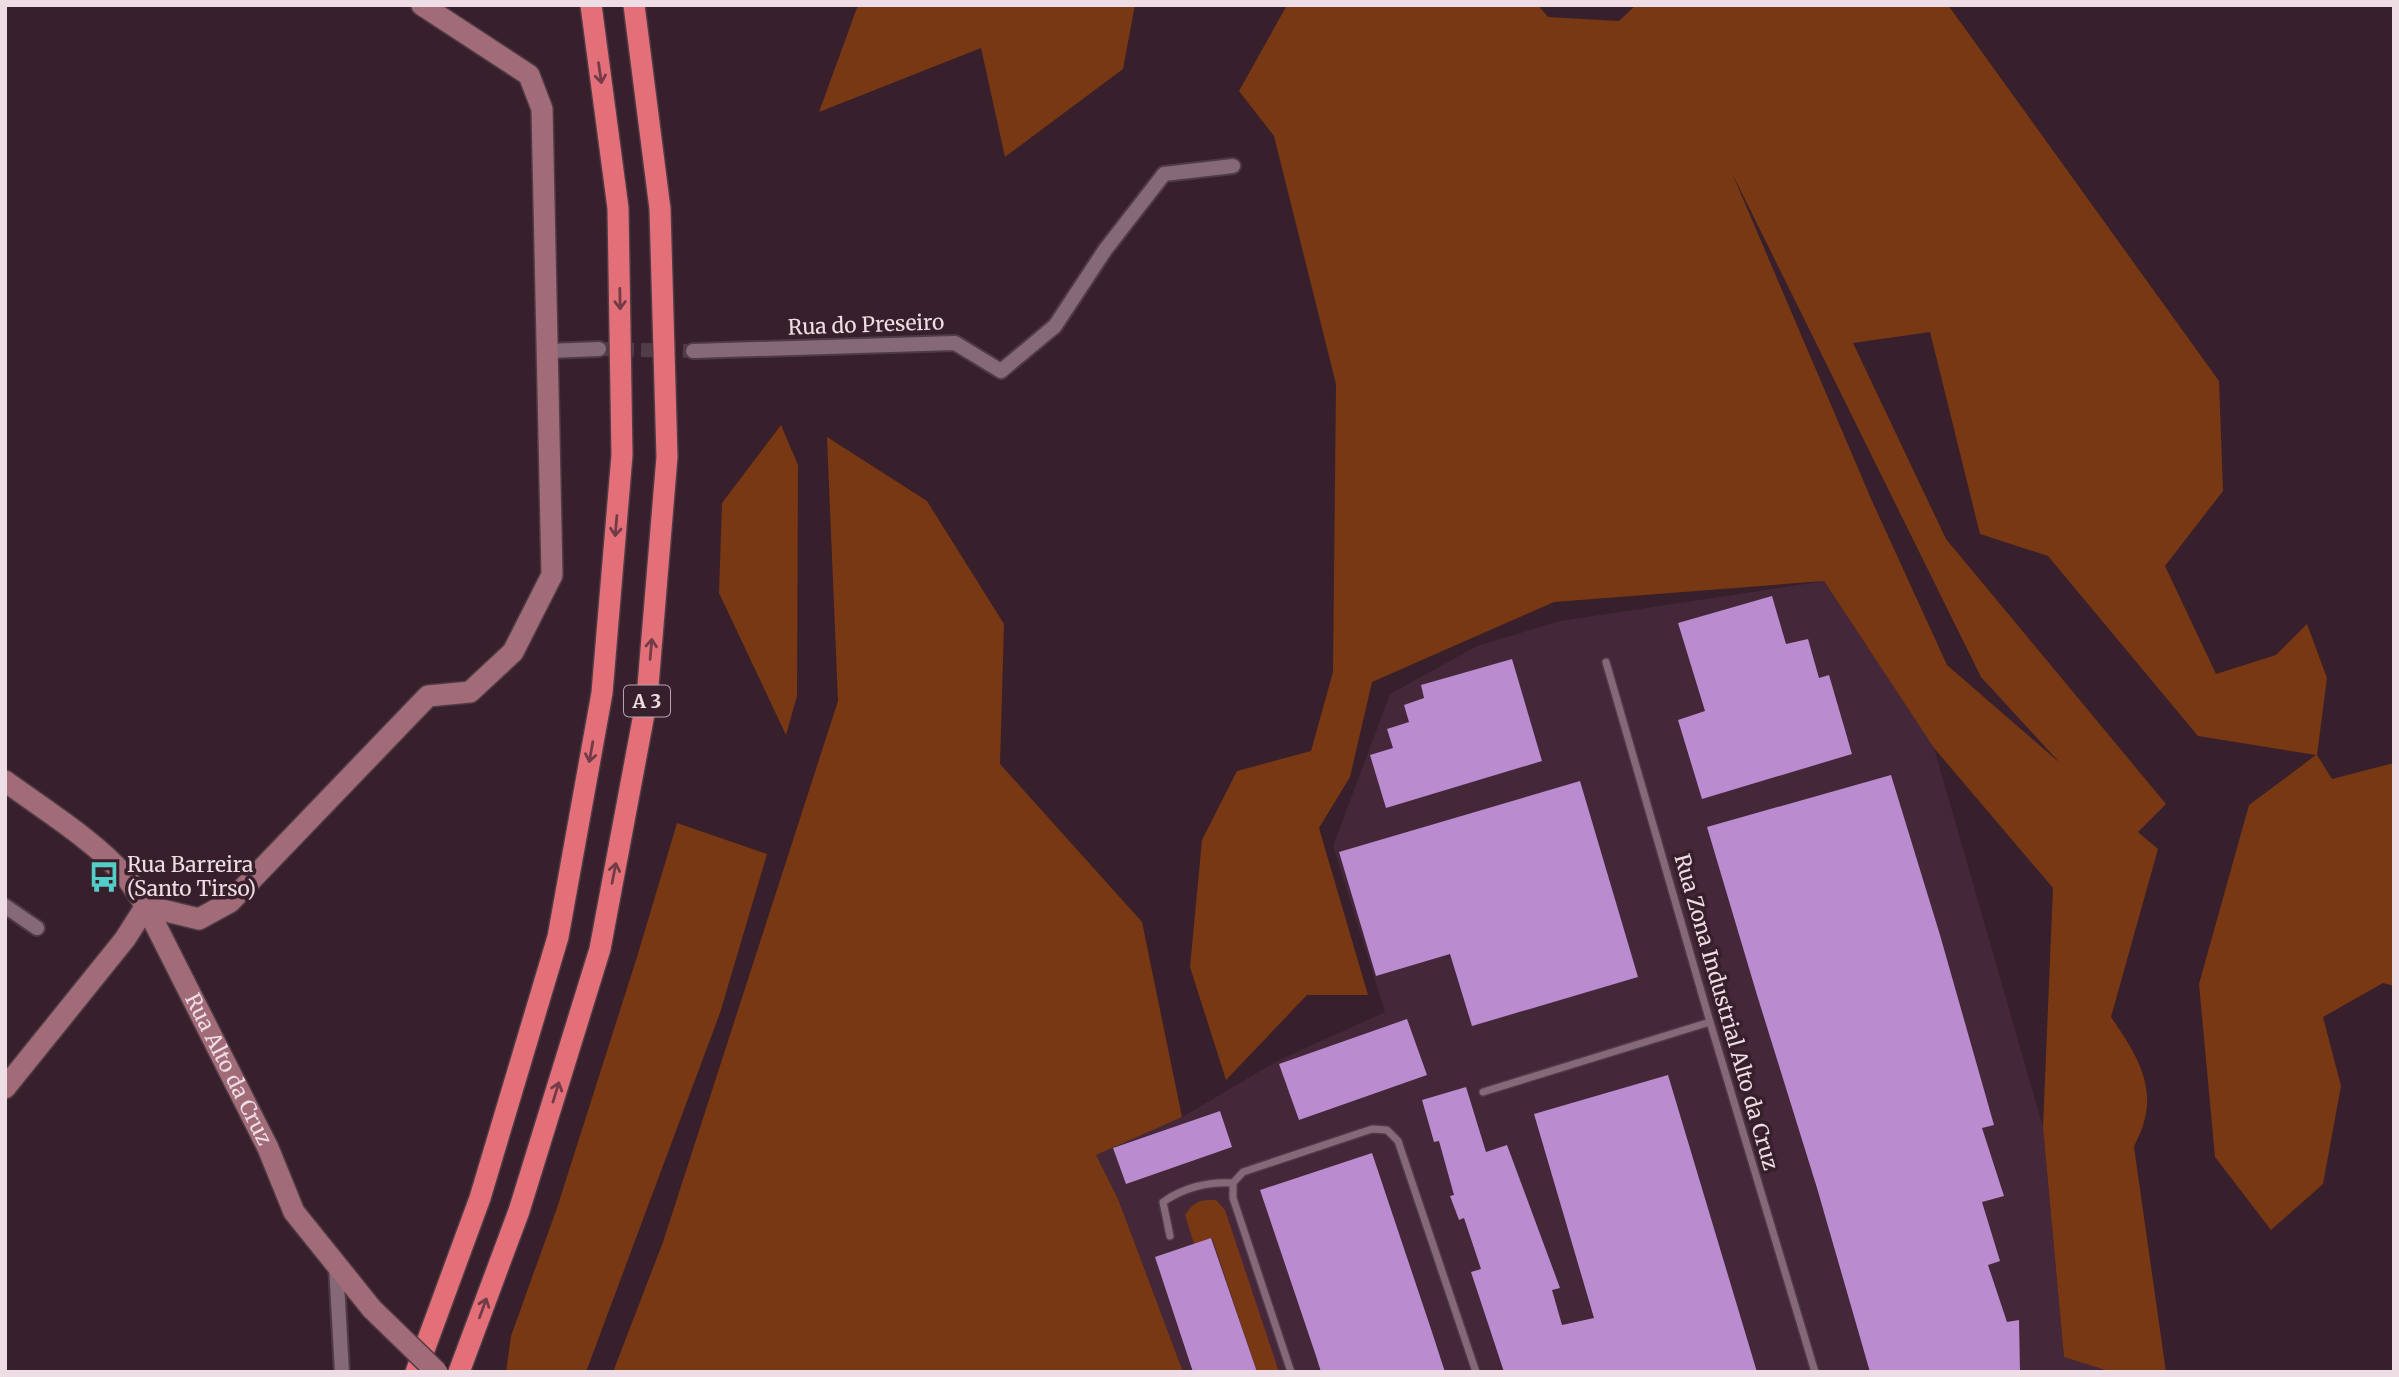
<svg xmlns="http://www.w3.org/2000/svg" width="2399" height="1377" font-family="Merriweather,serif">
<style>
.built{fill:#442738}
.green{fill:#783813;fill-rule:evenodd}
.building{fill:#ba8bcf}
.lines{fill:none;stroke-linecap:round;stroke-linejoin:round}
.street-tunnel{stroke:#523c48;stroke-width:14;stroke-dasharray:14 7;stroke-linecap:butt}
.lane-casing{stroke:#4f3b46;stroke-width:10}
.street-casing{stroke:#4f3b46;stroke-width:18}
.secondary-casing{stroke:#4f3b46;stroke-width:24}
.highway-casing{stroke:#4f3b46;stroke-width:24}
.lane{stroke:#866978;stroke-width:7}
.street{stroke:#866978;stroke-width:14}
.secondary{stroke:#a26b78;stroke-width:21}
.highway{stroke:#e36f79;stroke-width:21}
.secondary-bridge-casing{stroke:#4f3b46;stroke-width:24;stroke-linecap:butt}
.secondary-bridge{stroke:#a26b78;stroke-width:21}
.oneway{stroke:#733b47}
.labels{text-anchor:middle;stroke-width:7;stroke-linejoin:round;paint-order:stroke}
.shield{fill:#371f2c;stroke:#b7a4ae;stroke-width:2}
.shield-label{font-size:19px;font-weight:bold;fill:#eedde5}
.street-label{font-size:21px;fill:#eedde5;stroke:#371f2c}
.poi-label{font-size:21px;fill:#eedde5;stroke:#371f2c;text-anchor:start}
</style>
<rect width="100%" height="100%" fill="#371f2c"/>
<!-- built -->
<polygon class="built" points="1824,581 1934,748 2043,1127 2064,1356 2112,1372 740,1372 851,1197 1182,1117 1279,1060 1385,1012 1333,846 1390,694 1477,646 1560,621"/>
<!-- green -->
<g class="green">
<polygon points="858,5 1135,5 1123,69 1005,157 981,48 819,112"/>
<path d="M1287,5H1538L1548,17L1619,21L1636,5H1948L2219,381L2223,491L2165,566L2216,674L2276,655L2307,624L2327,678L2317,755L2332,779L2394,763V986L2383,983L2323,1017L2341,1086L2323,1184L2271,1230L2215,1157L2199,984L2249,805L2316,755L2198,736L2048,556L1980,534L1930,332L1853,343L1946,539L2166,804L2138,832L2158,849L2111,1017C2132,1048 2156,1082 2144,1122C2142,1131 2137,1139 2134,1147L2166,1372H2112L2064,1357L2043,1127L2053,888L1934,748L1824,581L1554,602L1372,682L1350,777L1319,828L1368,995H1307L1226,1080L1190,967L1202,840L1237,771L1311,751L1333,672L1336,384L1274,136L1239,91ZM1732,173L1981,677L2060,763L1947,665L1872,501Z"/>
<polygon points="781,425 798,465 797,696 786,735 719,593 722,503"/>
<polygon points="827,437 927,501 1004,624 1000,764 1142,922 1182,1117 1096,1155 1118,1199 1183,1372 613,1372 663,1242 838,701"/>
<polygon points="677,823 767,854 720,1013 586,1372 506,1372 511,1336 557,1208 637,957"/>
<path d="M1208,1200H1216L1225,1210L1279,1372H1257L1212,1238L1194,1244L1185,1215C1192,1205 1196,1201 1208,1200Z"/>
</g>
<!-- building -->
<g class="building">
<polygon points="1772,596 1786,644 1808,639 1819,678 1829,675 1852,754 1702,799 1678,720 1705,711 1678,623"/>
<polygon points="1512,659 1542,761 1386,808 1370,755 1393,748 1387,729 1409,722 1404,705 1424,698 1421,685"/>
<polygon points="1891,775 1940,935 1994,1125 1982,1128 2004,1196 1982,1202 2000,1261 1988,1265 2007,1322 2019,1320 2020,1372 1870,1372 1817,1188 1757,995 1707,827"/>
<polygon points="1580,781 1638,977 1472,1026 1450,954 1376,976 1339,852"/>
<polygon points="1407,1019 1427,1075 1299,1120 1279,1064"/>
<polygon points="1668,1075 1757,1372 1504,1372 1471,1272 1481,1269 1464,1218 1459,1220 1450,1196 1454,1195 1439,1141 1434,1142 1422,1100 1466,1087 1486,1152 1507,1145 1560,1288 1552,1290 1562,1325 1594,1318 1534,1114"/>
<polygon points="1220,1111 1232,1147 1126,1184 1113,1148"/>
<polygon points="1372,1153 1432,1332 1445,1372 1321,1372 1316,1356 1260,1190"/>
<polygon points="1211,1238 1257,1372 1193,1372 1155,1257"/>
</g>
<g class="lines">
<!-- street-tunnel -->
<polyline class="street-tunnel" points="599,349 693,351"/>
<defs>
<g id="lane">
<polyline points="1606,662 1710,1022 1815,1372"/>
<polyline points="1483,1092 1710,1022"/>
<path d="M1170,1236L1163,1202C1183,1188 1209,1181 1233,1183"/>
<polyline points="1291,1372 1233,1198 1233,1183 1243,1172 1372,1129 1387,1130 1398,1141 1476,1372"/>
</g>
<g id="street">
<polyline points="548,351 599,349"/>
<polyline points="693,351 955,343 1001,371 1055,326 1105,250 1164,174 1233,166"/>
<polyline points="5,906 37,928"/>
<polyline points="336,1265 342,1372"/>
</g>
<g id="secondary">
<path id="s1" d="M5,781C42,808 95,841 124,875C132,884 139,896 146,906L268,1148L294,1212L372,1309"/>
<polyline points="146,906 199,919 230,902 428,696 470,692 513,652 552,575 542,109 529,75 422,5"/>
<polyline points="5,1088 125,939 146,906"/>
</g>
<g id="highway">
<polyline points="416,1372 480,1198 558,937 602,693 622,455 618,208 591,5"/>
<polyline points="459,1372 519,1211 600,949 647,698 667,457 660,209 634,5"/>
</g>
</defs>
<!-- lane casing -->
<use href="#lane" class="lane-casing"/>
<!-- street casing -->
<use href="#street" class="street-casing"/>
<!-- secondary casing -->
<use href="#secondary" class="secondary-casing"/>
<!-- highway casing -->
<use href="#highway" class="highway-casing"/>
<!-- lane -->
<use href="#lane" class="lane"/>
<!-- street -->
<use href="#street" class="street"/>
<!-- secondary -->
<use href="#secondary" class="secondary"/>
<!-- highway -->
<use href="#highway" class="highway"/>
<defs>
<polyline id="secondary-bridge" points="372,1309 437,1372"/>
</defs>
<!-- secondary-bridge casing -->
<use href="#secondary-bridge" class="secondary-bridge-casing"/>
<!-- secondary-bridge -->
<use href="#secondary-bridge" class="secondary-bridge"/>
</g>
<!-- one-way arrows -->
<defs><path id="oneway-shaft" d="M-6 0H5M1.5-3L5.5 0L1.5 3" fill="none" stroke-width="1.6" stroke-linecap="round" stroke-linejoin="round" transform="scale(1.75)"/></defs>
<g class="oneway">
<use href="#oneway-shaft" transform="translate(600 73) rotate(82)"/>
<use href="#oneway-shaft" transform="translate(620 299) rotate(89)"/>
<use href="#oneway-shaft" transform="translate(616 526) rotate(95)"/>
<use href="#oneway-shaft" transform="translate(651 649) rotate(-85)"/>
<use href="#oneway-shaft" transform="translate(591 752) rotate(100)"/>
<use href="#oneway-shaft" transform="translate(614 873) rotate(-79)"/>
<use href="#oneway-shaft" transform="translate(556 1092) rotate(-73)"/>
<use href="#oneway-shaft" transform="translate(483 1308) rotate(-70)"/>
</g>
<!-- icons -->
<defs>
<symbol id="bus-bare" viewBox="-9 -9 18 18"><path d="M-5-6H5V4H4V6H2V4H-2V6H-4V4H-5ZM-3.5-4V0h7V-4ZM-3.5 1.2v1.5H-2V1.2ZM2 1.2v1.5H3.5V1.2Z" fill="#54cdc8" stroke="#371f2c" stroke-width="2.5" paint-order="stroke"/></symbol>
</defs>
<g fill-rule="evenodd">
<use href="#bus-bare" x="82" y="855" width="44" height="44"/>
</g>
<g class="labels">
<!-- shield labels -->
<rect class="shield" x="624" y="685.5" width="46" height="31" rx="5"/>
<g class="shield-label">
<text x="647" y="708">A 3</text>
</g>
<!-- street labels -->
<g class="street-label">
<text transform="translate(866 325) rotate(-2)" y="7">Rua do Preseiro</text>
<text transform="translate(1726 1012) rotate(74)" y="7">Rua Zona Industrial Alto da Cruz</text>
<text dy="7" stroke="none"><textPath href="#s1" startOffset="373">Rua Alto da Cruz</textPath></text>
</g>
<!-- poi labels -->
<g class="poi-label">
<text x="127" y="872">Rua Barreira<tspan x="127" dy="24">(Santo Tirso)</tspan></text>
</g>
</g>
<!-- border -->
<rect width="2399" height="1377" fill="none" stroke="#eedde5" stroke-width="14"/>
</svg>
